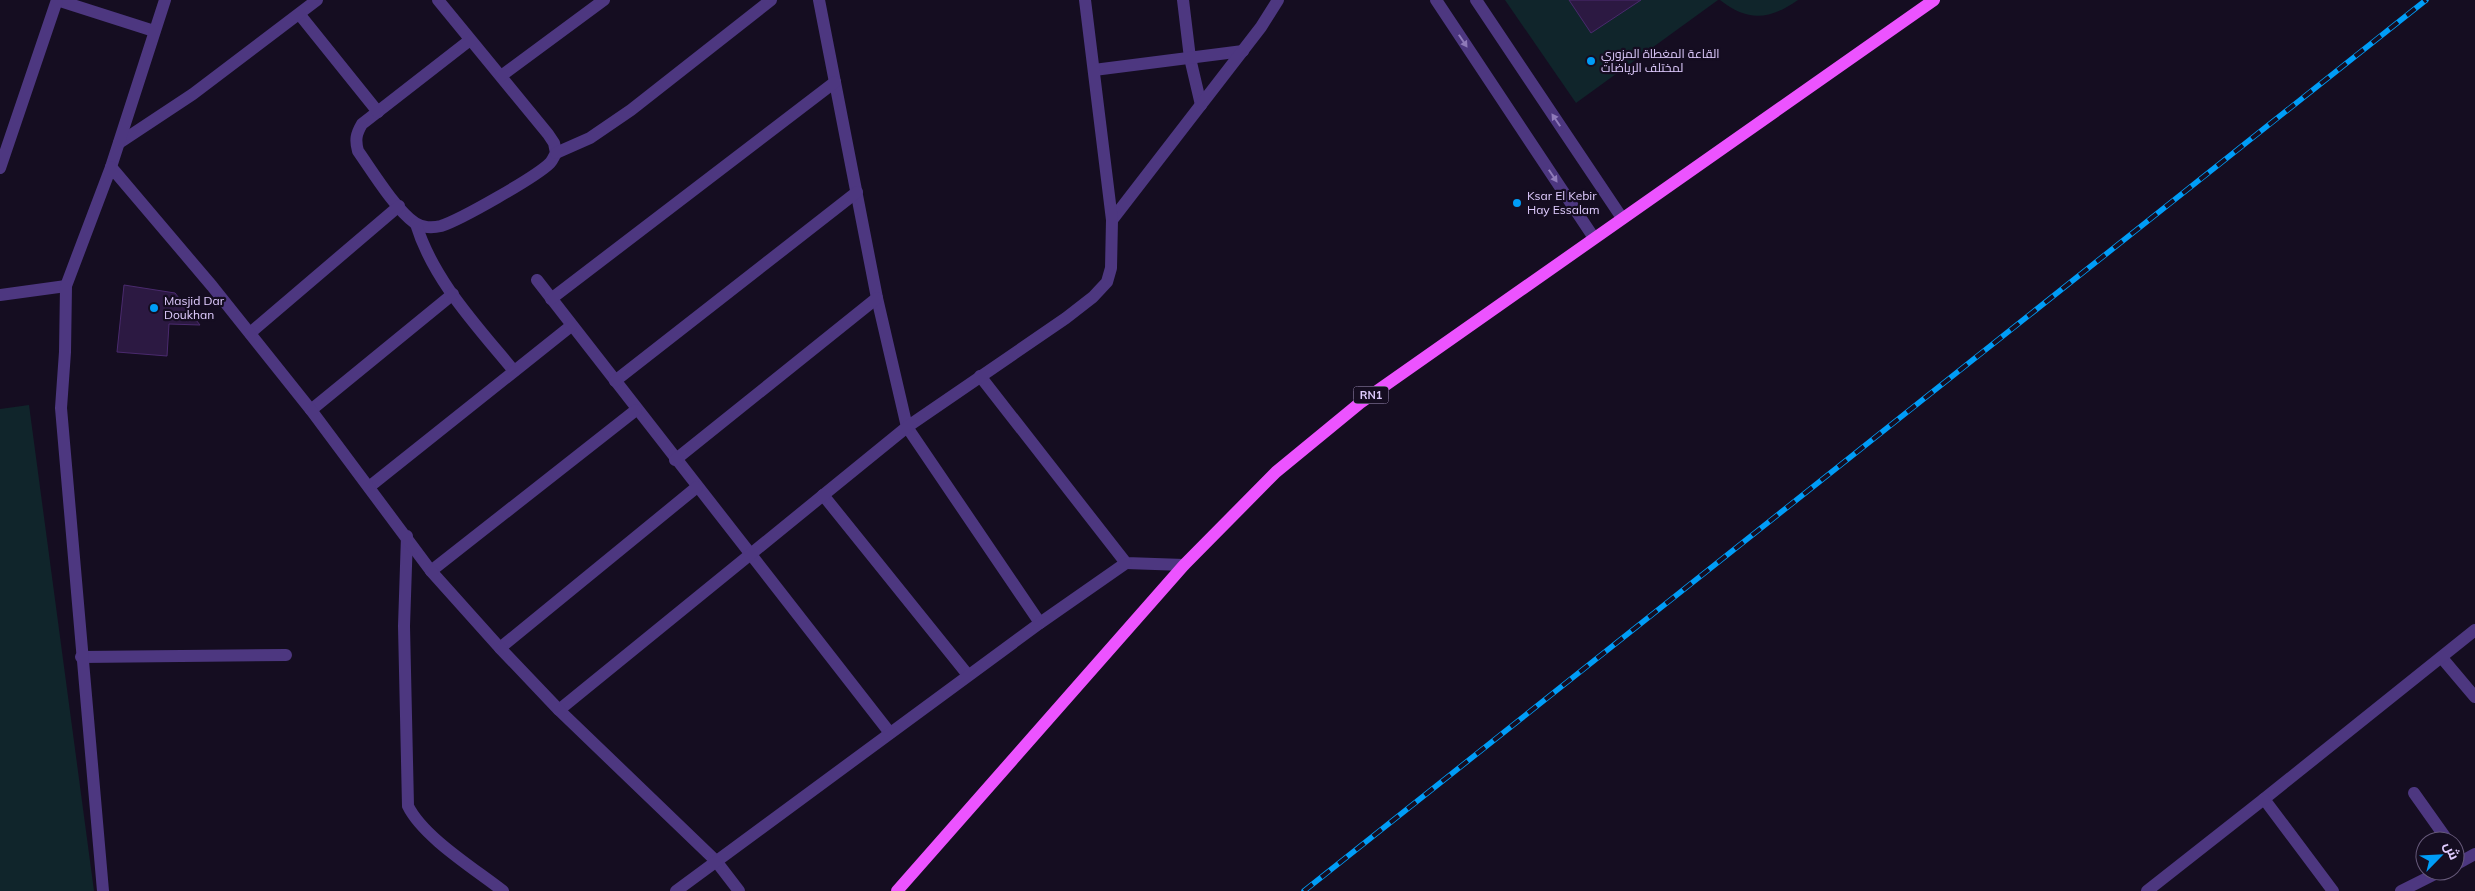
<svg xmlns="http://www.w3.org/2000/svg" width="2475" height="891" font-family="Mulish,Cairo,sans-serif">
<style>
.green{fill:#10252b}
.building{fill:#2c1942;stroke:#4a2a6e}
.lines{fill:none;stroke-linecap:round;stroke-linejoin:round}
.minor{stroke:#4d3780;stroke-width:12}
.major{stroke:#ec53ff;stroke-width:12}
.rail-casing{stroke:#009df7;stroke-width:5.5}
.rail{stroke:#150d21;stroke-width:4;stroke-dasharray:11;stroke-linecap:butt}
.oneway{fill:#8f7ab9}
.poi-dot{fill:#009df7;stroke:#150d21;stroke-width:2}
.labels{text-anchor:middle;stroke-width:4.5;stroke-linejoin:round;paint-order:stroke}
.shield{fill:#150d21;stroke:#a393bc;stroke-width:1}
.shield-label{font-size:11px;font-weight:bold;fill:#e0ccff}
.poi-label{font-size:12px;fill:#e0ccff;stroke:#150d21;text-anchor:start}
</style>
<rect width="100%" height="100%" fill="#150d21"/>
<!-- green -->
<g class="green">
<polygon points="1505,0 1718,0 1576,103"/>
<path d="M1720,0H1798C1769,20 1748,22 1720,0Z"/>
<polygon points="29,405 94,891 0,891 0,409"/>
</g>
<!-- building -->
<g class="building">
<polygon points="1569,0 1641,0 1591,33"/>
<polygon points="124,285 175,293 200,325 169,324 167,356 117,352"/>
</g>
<g class="lines">
<!-- minor -->
<g class="minor">
<polyline points="57,0 154,31"/>
<path d="M438,0L548,134L554,143L556,153C554,156 553,160 550,163C536,177 460,220 441,226C433,228 422,228 415,223C396,210 372,171 358,151C355,140 356,134 362,124L470,40"/>
<polyline points="819,0 877,298 907,427 1040,623"/>
<polyline points="1183,0 1190,58 1201,105"/>
<polyline points="1436,0 1594,238"/>
<polyline points="1476,0 1622,218"/>
<polyline points="300,15 378,112"/>
<polyline points="1094,70 1243,51"/>
<polyline points="501,76 604,0"/>
<polyline points="119,143 193,94 317,0"/>
<polyline points="556,153 590,138 631,110 771,0"/>
<polyline points="111,167 165,0"/>
<polyline points="0,168 57,0"/>
<polyline points="1112,220 1261,27 1278,0"/>
<path d="M416,224C433,280 477,326 514,371"/>
<polyline points="537,280 890,733"/>
<polyline points="0,295 66,286"/>
<polyline points="551,299 835,82"/>
<polyline points="250,333 399,206"/>
<polyline points="980,376 1126,563 1184,565"/>
<polyline points="615,381 857,192"/>
<polyline points="311,410 453,294"/>
<polyline points="675,460 877,298"/>
<polyline points="369,487 571,326"/>
<polyline points="823,495 968,675"/>
<path d="M407,536L404,626L408,806C423,837 475,869 503,891"/>
<polyline points="431,571 636,410"/>
<polyline points="500,648 697,487"/>
<polyline points="81,657 286,655"/>
<polyline points="2442,658 2475,697"/>
<polyline points="559,710 907,427 1066,318 1093,297 1107,282 1111,268 1112,220 1085,0"/>
<polyline points="2414,793 2448,841"/>
<polyline points="2264,799 2475,630"/>
<polyline points="2455,865 2475,854"/>
<polyline points="103,891 61,408 65,352 66,286 111,167 212,286 311,410 431,571 500,648 559,710 716,861 739,891"/>
<polyline points="676,891 1040,623 1126,563"/>
<polyline points="2147,891 2264,799 2333,891"/>
<polyline points="2401,891 2441,871"/>
</g>
<!-- major -->
<polyline class="major" points="897,891 1184,565 1276,472 1360,403 1934,0"/>
<defs>
<polyline id="rail" points="1304,891 2426,0"/>
</defs>
<!-- rail casing -->
<use href="#rail" class="rail-casing"/>
<!-- rail -->
<use href="#rail" class="rail"/>
</g>
<!-- one-way arrows -->
<defs><path id="oneway-solid" d="M-6-.8H1V-3.2L6.5 0L1 3.2V.8H-6Z" transform="scale(1.25)"/></defs>
<g class="oneway">
<use href="#oneway-solid" transform="translate(1463 41) rotate(56)"/>
<use href="#oneway-solid" transform="translate(1556 120) rotate(-124)"/>
<use href="#oneway-solid" transform="translate(1553 176) rotate(56)"/>
</g>
<!-- markers -->
<g class="poi-dot">
<circle cx="1591" cy="61" r="5"/>
<circle cx="1517" cy="203" r="5"/>
<circle cx="154" cy="308" r="5"/>
</g>
<g class="labels">
<!-- shield labels -->
<rect class="shield" x="1353.5" y="386.5" width="35" height="17" rx="4"/>
<g class="shield-label">
<text x="1371" y="399">RN1</text>
</g>
<!-- poi labels -->
<g class="poi-label">
<text x="1601" y="58">القاعة المغطاة المزوري<tspan x="1601" dy="14">لمختلف الرياضات</tspan></text>
<text x="1527" y="200">Ksar El Kebir<tspan x="1527" dy="14">Hay Essalam</tspan></text>
<text x="164" y="305">Masjid Dar<tspan x="164" dy="14">Doukhan</tspan></text>
</g>
</g>
<!-- north arrow -->
<g transform="translate(2440 856) rotate(66)"><circle r="24" fill="#150d21" stroke="#66597a"/>
<path d="M0-4L9 19L0 12L-9 19Z" fill="#009df7"/>
<text y="-8" font-size="14" font-weight="bold" text-anchor="middle" fill="#e0ccff">ش</text>
</g>
</svg>
